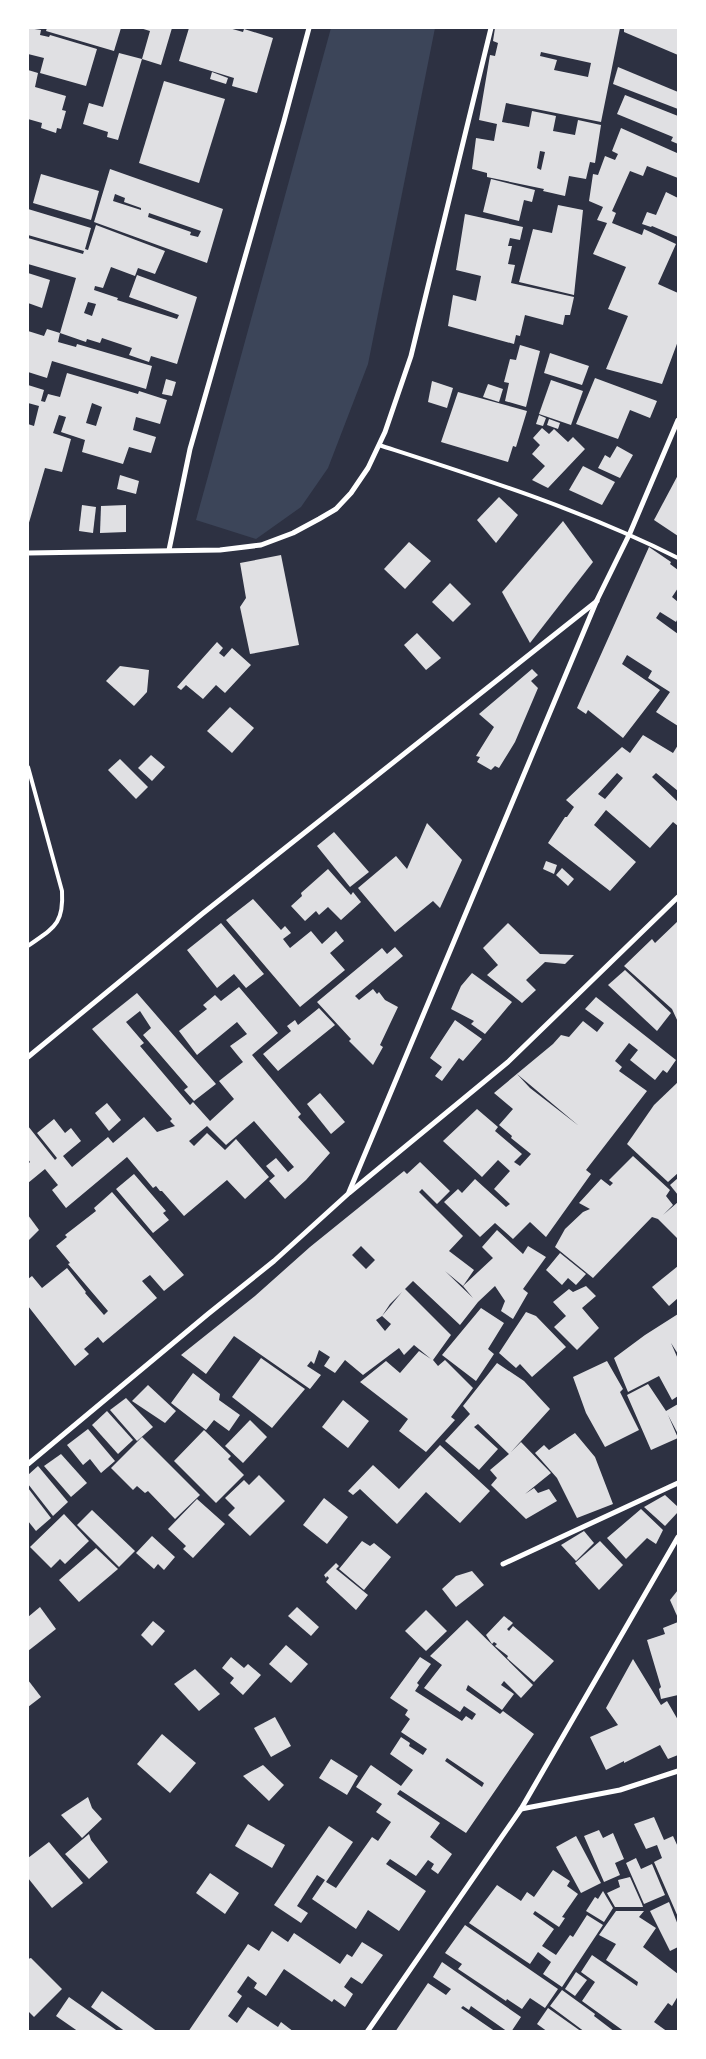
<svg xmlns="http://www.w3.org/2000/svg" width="706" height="2059" font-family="'DejaVu Sans',sans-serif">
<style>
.green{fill:#3c4559}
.building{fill:#e0e0e3;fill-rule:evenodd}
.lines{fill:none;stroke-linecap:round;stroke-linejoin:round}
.service{stroke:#fff;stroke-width:4}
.minor{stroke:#fff;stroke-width:5}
</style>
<rect width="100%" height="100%" fill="#2d3142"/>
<!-- green -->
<polygon class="green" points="331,28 435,28 368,364 328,468 301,507 256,539 196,520"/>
<!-- building -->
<g class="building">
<polygon points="28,28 41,30 40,35 49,37 50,35 97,49 86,86 40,73 44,58 28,54"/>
<polygon points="47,28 121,28 114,51 46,31"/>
<polygon points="140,28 172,28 161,65 142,59 150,31"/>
<polygon points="189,28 229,28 243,32 244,29 273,38 257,93 232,86 234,78 179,61"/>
<path d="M495,28H620L601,122L506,103L502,122L529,127L532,111L556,116L553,131L575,135L578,120L601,125L595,163L590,162L586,179L569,176L565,196L543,191L544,189L487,177V173L472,169L476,138L494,141L497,124L479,120L490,55L495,56L498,43L493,41ZM541,52L591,63L588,77L554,70L557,60L540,56ZM540,151L545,152L541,170L537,168Z"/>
<polygon points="624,28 678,28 678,55 624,32"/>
<polygon points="119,53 142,59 118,140 107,137 108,132 83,124 89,103 103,107"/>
<polygon points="618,67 678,92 678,109 613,84"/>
<polygon points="28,70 38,73 35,87 66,96 62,110 66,111 61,129 57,128 56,133 41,128 42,123 28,119"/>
<polygon points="212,72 228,78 226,84 210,79"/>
<polygon points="164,81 225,99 199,183 139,163"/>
<polygon points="625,95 678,116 678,144 671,141 673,137 617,114"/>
<polygon points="621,128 677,153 678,149 678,178 647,166 643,176 630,171 612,211 616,213 612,223 642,235 644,229 676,244 658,284 678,293 678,341 662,384 606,369 628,316 608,309 626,267 593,254 607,223 597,220 603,207 589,201 593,174 598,175 605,156 615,160 618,154 612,151"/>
<path d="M110,169L223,209L207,263L94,222ZM115,194L125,198L124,202L141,208V210L113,201ZM149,213L201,231L198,237L190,235L191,232L148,217Z"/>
<polygon points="41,174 99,191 91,220 33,203"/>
<polygon points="491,179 535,190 532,202 524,200 519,221 483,212"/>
<polygon points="666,192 678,198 678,237 652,226 651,227 642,224 647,212 656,215"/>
<polygon points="558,205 583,210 574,295 519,282 533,229 552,233"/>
<path d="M28,209L91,228L85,249L88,250L96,225L165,251L155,274L138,268L135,276L111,267L103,288L95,286L94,290L118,298L117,300L177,319L179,315L129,297L137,275L197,297L177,364L151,356L149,362L129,355L132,348L102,338L100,343L87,339L86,342L60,333L58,342L76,347L77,344L152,366L146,389L52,361L47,378L28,372V331L44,336L47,329L60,333L76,278L28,264V238L83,254L84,251L28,235ZM88,302L96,304L92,316L84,313Z"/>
<polygon points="465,214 523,227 520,240 510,238 508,246 512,246 508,264 515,265 511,283 574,297 570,315 565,315 563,325 525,315 520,336 516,335 514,344 448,326 453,295 476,301 481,276 456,270"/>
<polygon points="28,273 50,280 42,308 28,303"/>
<polygon points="520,345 540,351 526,407 505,401 509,383 504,382 510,359 516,360"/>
<polygon points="550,353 589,366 582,385 544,373"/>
<path d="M67,373L138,394L139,391L167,400L160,424L136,417L133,430L156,437L151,453L129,447L123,464L82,452L85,440L61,432L66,417L59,415L53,433L71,439L67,454L62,472L45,468L28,526V424L34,426L39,406L28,403V385L44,390L41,401L45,402L48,394L60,397ZM92,403L102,407L96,426L86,423Z"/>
<polygon points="595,378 657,401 650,418 630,410 618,439 576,424"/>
<polygon points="166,379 176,382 172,396 162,394"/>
<polygon points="551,380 583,391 571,425 539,414"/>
<polygon points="432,381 453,388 447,408 428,402"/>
<polygon points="488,384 503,389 499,402 483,397"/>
<polygon points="458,392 527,411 516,447 513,446 508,462 441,442"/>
<polygon points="539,415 546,418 543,426 536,424"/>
<polygon points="549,419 560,423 558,429 547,425"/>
<polygon points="542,428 549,434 554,429 568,442 573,437 585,449 548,488 532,480 545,466 532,454 540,445 533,438"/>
<polygon points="617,446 633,455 620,478 598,468 605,455 610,458"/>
<polygon points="583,466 615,482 602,505 569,490"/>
<polygon points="120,475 139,481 136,494 117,489"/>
<polygon points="678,475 678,536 654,520"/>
<polygon points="499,497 518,515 496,543 477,520"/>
<polygon points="82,505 96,507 93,533 79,531"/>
<polygon points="126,505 126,532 100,533 101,506"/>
<polygon points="563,521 593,562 530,643 502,592"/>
<polygon points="409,542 431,561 405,589 384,569"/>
<polygon points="649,547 671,562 670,564 678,570 678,588 672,597 678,602 678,618 676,622 660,612 656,618 678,634 678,726 656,712 670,692 648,678 652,671 627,655 622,664 660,690 623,738 588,710 586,714 577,708"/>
<polygon points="281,555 299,645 250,654 240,607 246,598 240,563"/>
<polygon points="450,583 471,604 453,622 432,602"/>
<polygon points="417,633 441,658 426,670 404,645"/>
<polygon points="217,642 223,648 219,653 224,657 232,648 251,665 225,693 216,685 203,699 186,685 181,690 177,687"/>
<polygon points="120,666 149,670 147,692 134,706 106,681"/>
<polygon points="532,669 538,675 531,681 538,688 515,742 499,768 495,766 491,770 477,762 480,757 476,756 494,727 479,714"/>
<polygon points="230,707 254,728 232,753 207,731"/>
<path d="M643,735L673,753L678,745V791L656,773L652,777L678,802V826L673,822L650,848L606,810L594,825L636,862L610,891L548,843L565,817H567L574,807L566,800L622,747L630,753ZM617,773L623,778L605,799L598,794Z"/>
<polygon points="151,755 165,767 152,781 138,768"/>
<polygon points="120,759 148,787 136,799 108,770"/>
<polygon points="427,823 462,860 440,908 433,901 395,932 358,888 396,856 407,869"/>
<polygon points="334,832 369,872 350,887 317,846"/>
<polygon points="546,861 557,865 554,874 543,869"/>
<polygon points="562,868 574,879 568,886 556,875"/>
<polygon points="328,869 351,895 353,892 361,902 341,920 328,907 319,915 316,911 305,921 291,906 302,896 301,893"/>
<polygon points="253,899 281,930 285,926 291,933 283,939 290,948 311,931 322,944 336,931 344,941 330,953 345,970 300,1007 226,920"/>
<polygon points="678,921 678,1022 672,1009 624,966 652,939 655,943"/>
<polygon points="221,923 264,974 246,988 234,974 217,988 187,950"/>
<polygon points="508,923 540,954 574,955 565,964 545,962 526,980 536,990 522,1003 487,975 498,965 483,948"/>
<polygon points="395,947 403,956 355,996 359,1000 373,989 377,994 379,992 385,1000 398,1007 380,1045 383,1047 373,1065 349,1041 351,1039 317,1002 382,948 387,954"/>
<polygon points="625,970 671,1013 657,1031 608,985"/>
<polygon points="472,973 512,1002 485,1034 471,1024 474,1021 451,1009 461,986"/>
<polygon points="239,987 278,1033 252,1055 301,1114 298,1117 330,1153 306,1180 285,1199 269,1181 275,1176 266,1166 276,1158 288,1172 294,1167 254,1121 226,1145 207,1126 189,1141 194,1146 207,1133 225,1150 236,1139 269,1177 245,1199 227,1180 184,1216 162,1191 160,1191 156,1186 153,1188 127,1157 66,1208 52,1190 58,1185 45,1169 28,1183 28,1164 30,1162 28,1159 28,1126 55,1160 57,1158 37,1133 54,1119 65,1133 71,1128 81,1141 63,1156 72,1167 108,1137 113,1143 144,1117 157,1132 175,1126 170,1121 172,1119 92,1029 137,993 216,1084 194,1101 184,1090 188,1087 143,1035 151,1028 140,1011 126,1022 144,1043 140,1046 190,1105 193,1102 210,1121 234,1099 219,1081 243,1062 230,1046 247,1034 237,1022 197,1055 179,1031 207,1009 203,1005 215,995 221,1001"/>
<path d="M596,997L676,1060L667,1073L663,1070L655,1080L630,1060L638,1050L629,1043L615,1061L622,1067L619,1071L647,1091L586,1170L591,1174L546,1237L530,1222L513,1239L495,1223L480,1237L444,1202L458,1189L462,1193L475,1179L506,1207L510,1204L494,1189L510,1171L498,1160L482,1177L443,1141L477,1109L498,1127L495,1131L522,1154L514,1162L520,1166L531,1154L511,1138L512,1136L499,1125L513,1109L494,1093L553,1044L561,1035L569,1037L583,1021L597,1032L604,1023L585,1009ZM517,1074L579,1126L530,1088Z"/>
<polygon points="319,1008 335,1025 278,1071 263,1054 291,1031 287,1026 295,1020 298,1025"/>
<polygon points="455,1020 482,1039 463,1061 459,1058 442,1081 435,1076 442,1067 430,1058"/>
<polygon points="678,1082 678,1173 668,1182 627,1144 654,1105"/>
<polygon points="320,1093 345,1122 331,1134 307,1104"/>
<polygon points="107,1103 121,1120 109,1131 95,1113"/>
<polygon points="633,1156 670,1190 666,1196 673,1205 663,1215 678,1202 678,1239 658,1219 652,1217 593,1278 555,1247 565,1229 583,1212 590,1209 579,1203 601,1179 610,1186 613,1183 609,1180"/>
<path d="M420,1162L450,1191L437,1204L422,1189L419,1192L463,1236L449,1251L474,1270L463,1286L445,1271L473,1298L463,1286L493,1258L482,1247L497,1230L523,1254L528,1246L546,1257L523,1289L528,1293L513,1319L501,1311L505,1301L495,1286L478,1302L460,1325L413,1281L405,1289L451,1335L433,1360L438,1366L445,1360L473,1388L451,1417L455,1420L426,1452L399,1431L408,1419L360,1382L386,1361L400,1373L419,1351L431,1359L414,1345L404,1355L399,1348L363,1375L345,1360L335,1373L324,1366L330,1357L319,1350L314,1364L311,1361L307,1366L321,1375L310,1389L234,1336L206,1374L181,1355L255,1296L310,1247L404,1171L407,1174ZM361,1246L375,1260L366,1269L352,1255ZM402,1292L382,1316L391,1324L385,1331L376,1320L382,1316L390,1304Z"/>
<polygon points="134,1174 166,1211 163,1213 169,1220 153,1233 116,1189"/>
<polygon points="678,1178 678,1195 670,1185"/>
<polygon points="112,1192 184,1275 164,1291 150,1275 142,1281 157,1298 103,1343 98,1337 84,1349 89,1354 75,1366 28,1306 28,1279 32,1276 42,1288 67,1268 86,1292 85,1293 104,1315 108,1311 68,1264 70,1263 56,1246 67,1237 65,1235 96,1211 94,1208"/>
<polygon points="28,1215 39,1230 28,1241"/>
<polygon points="560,1253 586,1274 576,1285 568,1278 562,1285 546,1270"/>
<polygon points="678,1266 678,1298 669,1306 652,1287"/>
<polygon points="586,1286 596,1296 582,1308 599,1328 577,1350 554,1327 566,1316 553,1302 569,1289 573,1292"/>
<polygon points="481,1308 504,1323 488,1349 494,1354 476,1381 442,1355"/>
<polygon points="526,1312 536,1316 566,1347 532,1377 520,1364 516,1368 499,1353"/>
<polygon points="678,1314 678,1354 671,1343 678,1359 678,1396 672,1400 659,1376 628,1392 614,1358 645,1335"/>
<polygon points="261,1358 305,1389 272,1428 232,1397"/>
<polygon points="607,1361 623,1389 620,1392 639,1430 605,1447 586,1413 573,1377"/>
<polygon points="497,1363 524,1381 550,1409 511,1452 521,1442 551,1473 525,1494 534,1488 538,1493 549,1489 557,1501 526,1519 491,1485 497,1478 490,1470 509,1454 478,1424 474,1427 498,1449 479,1470 445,1441 470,1414 463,1406"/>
<polygon points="193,1373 220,1394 219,1400 240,1415 229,1431 214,1420 206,1430 171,1403"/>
<polygon points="648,1384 666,1411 678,1404 678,1434 668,1415 678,1438 651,1450 627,1395"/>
<polygon points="148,1385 176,1411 165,1423 132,1401"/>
<polygon points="126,1398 153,1427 137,1441 110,1410"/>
<polygon points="343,1400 369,1421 348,1448 322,1427"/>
<polygon points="107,1411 133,1440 118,1454 92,1425"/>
<polygon points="250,1420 267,1437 243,1463 225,1446"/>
<polygon points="88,1429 115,1461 101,1473 90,1459 83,1465 67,1445"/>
<polygon points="204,1430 231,1456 228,1459 244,1475 216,1503 174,1461"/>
<polygon points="575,1433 595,1457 613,1504 577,1518 557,1478 535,1453 544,1445 549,1450"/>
<polygon points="142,1437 200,1495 175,1519 148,1491 145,1493 137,1486 133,1490 111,1468"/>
<polygon points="440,1445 490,1491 460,1523 426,1492 397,1524 360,1489 353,1495 348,1491 373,1465 399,1489"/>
<polygon points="61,1454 87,1483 71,1497 44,1466"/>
<polygon points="38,1466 68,1502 53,1516 28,1484 28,1475"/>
<polygon points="259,1475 285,1501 250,1536 228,1515 235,1508 225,1498 244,1480 249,1485"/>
<polygon points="28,1488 51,1518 36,1531 28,1521"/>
<polygon points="665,1495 678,1507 678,1512 665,1526 644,1507"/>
<polygon points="324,1498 348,1517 327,1544 303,1525"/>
<polygon points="197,1499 225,1524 193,1558 183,1549 186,1546 168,1529"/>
<polygon points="641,1509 663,1530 656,1544 647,1538 626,1559 607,1538"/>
<polygon points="92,1510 135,1551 119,1567 77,1525"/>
<polygon points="64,1514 89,1541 65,1564 60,1559 51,1568 30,1547"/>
<polygon points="584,1531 594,1543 576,1561 561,1545"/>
<polygon points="152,1536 175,1557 164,1570 158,1564 154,1569 136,1553"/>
<polygon points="362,1541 370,1546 374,1543 391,1557 364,1590 339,1569"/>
<polygon points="600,1541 623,1565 599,1590 575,1563"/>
<polygon points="96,1548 118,1569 79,1602 59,1580"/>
<polygon points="336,1563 339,1566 336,1569 368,1595 356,1610 326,1582 329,1578 327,1576 326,1578 324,1575"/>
<polygon points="472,1571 484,1585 456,1607 442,1589 456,1576"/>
<polygon points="678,1590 678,1618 670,1600"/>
<polygon points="40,1607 56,1629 28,1651 28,1617"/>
<polygon points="297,1607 319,1627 311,1636 288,1616"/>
<polygon points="426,1610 447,1631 426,1651 405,1631"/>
<polygon points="504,1616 513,1623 507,1629 509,1631 513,1626 554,1661 534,1682 507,1658 508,1656 495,1646 497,1644 494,1642 492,1644 486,1635"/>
<path d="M467,1620L533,1685L521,1698L504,1681L501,1685L514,1694L502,1710L468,1685L466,1690L500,1714L503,1711L534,1734L466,1833L400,1790L397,1794L440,1823L430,1837L452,1854L438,1874L431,1869L434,1864L428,1860L416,1876L390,1859L386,1864L426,1891L399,1931L368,1910L356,1929L312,1899L325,1880L317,1875L297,1906L308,1913L301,1923L274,1905L329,1826L353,1842L326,1882L336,1888L372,1837L378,1841L391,1822L376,1812L382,1804L356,1787L370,1766L371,1765L401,1786L413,1770L390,1754L401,1737L410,1743L409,1746L423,1755L427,1749L401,1732L410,1719L405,1715L408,1710L390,1698L420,1657L431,1664L417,1683L419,1685L415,1691L462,1721L466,1716L472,1720L476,1714L464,1706L460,1712L424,1688L442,1665L430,1656ZM447,1758L484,1783L482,1787L445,1761Z"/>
<polygon points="153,1621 165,1631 152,1646 141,1635"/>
<polygon points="678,1622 678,1666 677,1667 678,1674 678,1695 661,1699 659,1689 661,1687 647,1640 665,1634 663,1628"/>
<polygon points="286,1645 308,1664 291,1683 269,1664"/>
<polygon points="231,1657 244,1668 248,1664 261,1675 243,1695 230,1683 234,1678 222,1668"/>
<polygon points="633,1659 661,1705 667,1701 678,1720 678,1755 668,1759 660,1745 624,1763 624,1761 606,1770 590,1737 618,1725 606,1708"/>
<polygon points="195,1669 220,1694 199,1711 174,1684"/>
<polygon points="28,1680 41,1697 28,1707"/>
<polygon points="275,1717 291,1746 271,1757 254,1728"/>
<polygon points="162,1734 196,1763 170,1793 137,1764"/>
<polygon points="331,1759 358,1776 347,1795 319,1778"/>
<polygon points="263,1765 284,1785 269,1801 243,1776"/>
<polygon points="88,1797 92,1808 102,1819 82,1838 61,1815"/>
<polygon points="654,1817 664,1840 673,1836 678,1847 678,1917 654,1862 662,1858 657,1845 646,1849 634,1824"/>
<polygon points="248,1824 285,1845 272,1868 235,1846"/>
<polygon points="599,1830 603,1838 613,1833 624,1859 615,1863 620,1875 604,1882 584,1836"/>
<polygon points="89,1834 91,1840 108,1862 89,1879 65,1854"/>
<polygon points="576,1836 601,1883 581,1893 556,1847"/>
<polygon points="49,1842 83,1883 52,1908 28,1878 28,1858"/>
<polygon points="636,1858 641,1869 652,1864 665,1895 644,1904 626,1863"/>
<polygon points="553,1870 570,1881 567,1886 578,1894 562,1917 565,1918 559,1927 535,1911 533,1914 554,1929 542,1946 556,1955 570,1935 573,1937 587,1915 603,1925 562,1987 543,1974 551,1962 538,1952 530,1964 469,1923 497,1885 521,1901 527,1892 534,1897"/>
<polygon points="210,1873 239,1893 225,1914 196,1893"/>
<polygon points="630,1877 642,1904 643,1907 615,1907 607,1893 620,1887 618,1880"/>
<polygon points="603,1891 613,1908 604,1922 586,1911 595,1897 598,1899"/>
<polygon points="669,1902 678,1925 678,1947 670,1951 650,1911"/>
<polygon points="616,1911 644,1911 639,1917 656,1928 643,1947 678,1974 678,1996 672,2006 668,2003 654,2022 668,2032 625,2032 582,2001 595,1982 581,1972 592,1955 637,1986 638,1982 606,1960 616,1944 599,1935"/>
<polygon points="465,1925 558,1989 545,2008 530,1998 522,2009 507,1999 506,2001 458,1969 462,1964 445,1953"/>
<polygon points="272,1931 288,1942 294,1933 340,1964 347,1954 352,1957 362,1942 383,1955 362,1984 351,1977 344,1987 353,1994 345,2007 334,1999 332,2002 284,1969 266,1996 254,1988 257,1983 248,1976 237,1992 242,1996 228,2016 237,2023 248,2007 278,2027 281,2022 294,2032 188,2032 248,1944 259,1951"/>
<polygon points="31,1958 62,1989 34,2017 28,2011 28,1959"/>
<polygon points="442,1962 521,2017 511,2032 508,2032 471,2006 469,2010 463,2006 461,2008 496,2032 395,2032 428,1983 446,1995 451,1989 433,1977"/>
<polygon points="576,1972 587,1980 575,1996 565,1989"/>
<polygon points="562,1990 595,2014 594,2016 615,2032 585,2032 550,2006"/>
<polygon points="102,1991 158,2032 126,2032 91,2007"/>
<polygon points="69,1997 119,2032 79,2032 56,2016"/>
<polygon points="548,2008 582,2032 548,2032 537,2024"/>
</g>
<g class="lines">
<!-- service -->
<g class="service">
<path d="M379,445C481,478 583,510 678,558"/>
<path d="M28,767L62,891C64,925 53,928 28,946"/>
</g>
<!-- minor -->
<g class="minor">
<polyline points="169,550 190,449 284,121 309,28"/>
<polyline points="28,553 220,550 261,545 293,533 319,519 336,509 351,493 368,468 385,432 411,356 491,28"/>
<polyline points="28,1057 202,914 597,601"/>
<polyline points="349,1192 597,600 630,533 678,420"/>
<polyline points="28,1464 208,1314 274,1261 349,1193 508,1062 678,897"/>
<polyline points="503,1564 678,1483"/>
<polyline points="521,1809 620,1790 678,1771"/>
<polyline points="367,2032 521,1809 678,1537"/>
</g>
</g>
<!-- border -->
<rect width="706" height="2059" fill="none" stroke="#ffffff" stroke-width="58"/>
</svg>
